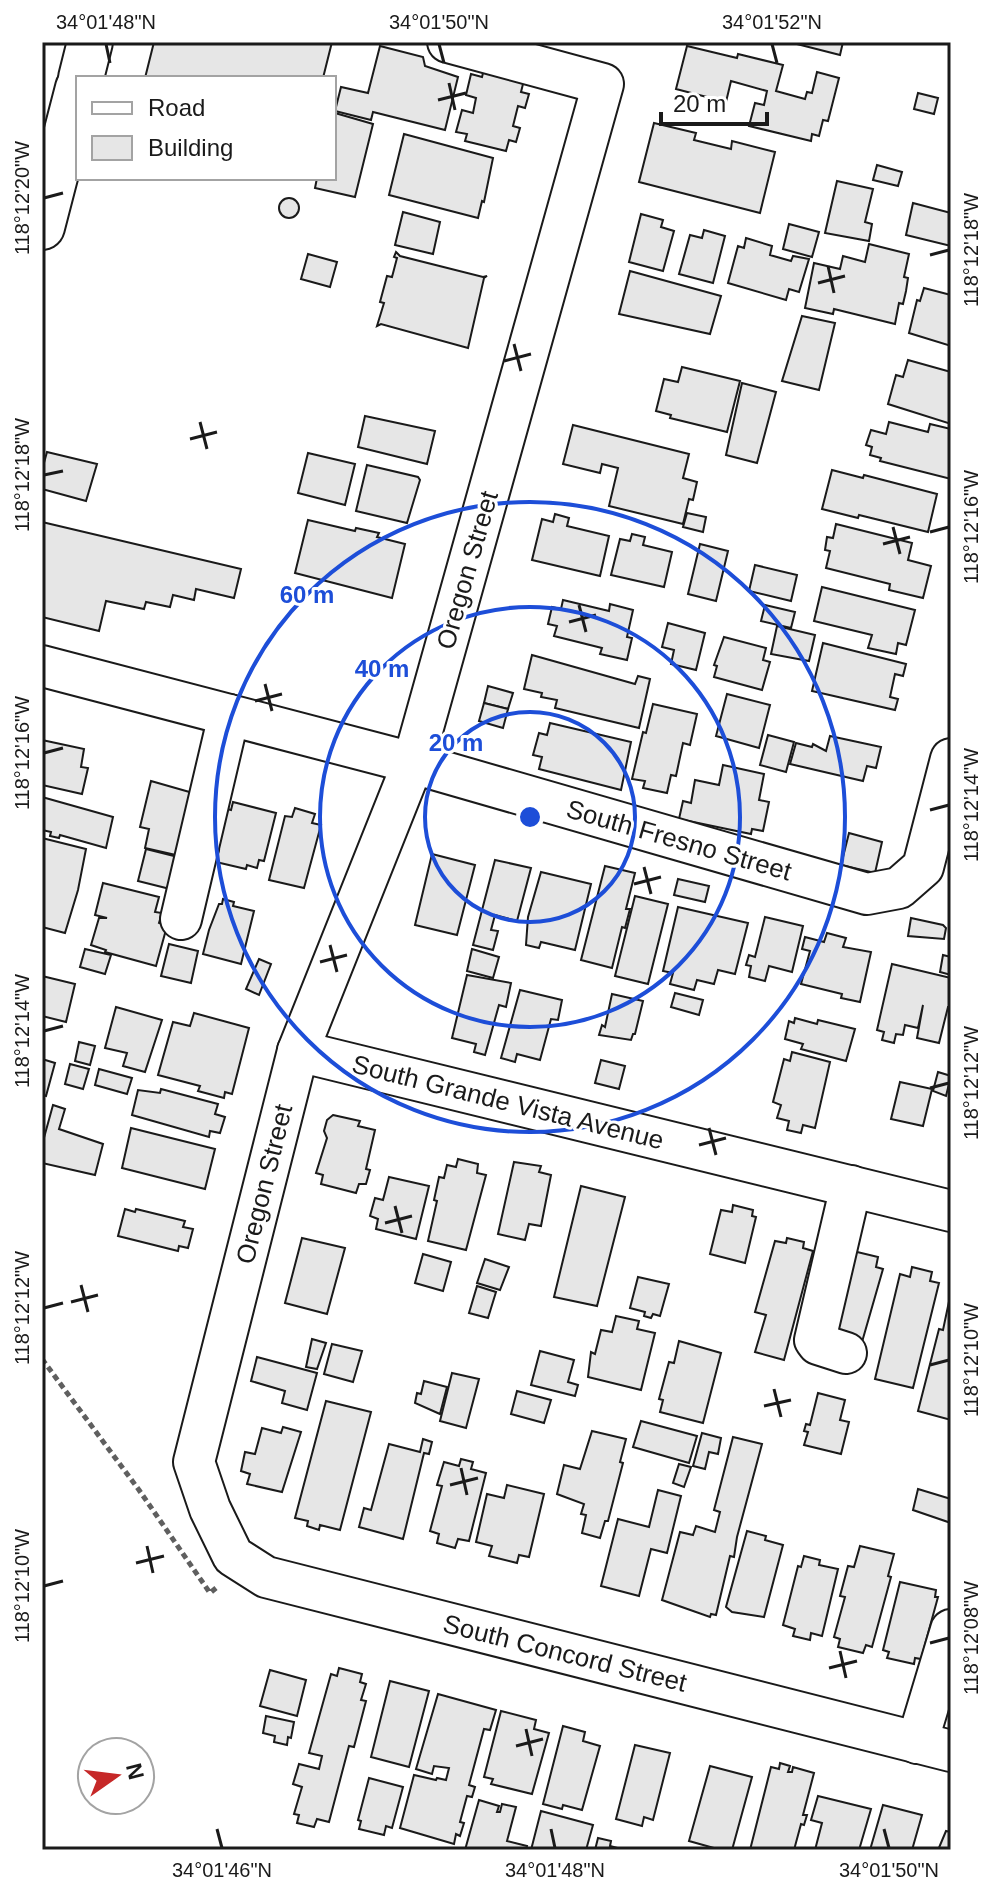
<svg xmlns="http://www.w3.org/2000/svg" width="993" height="1892" font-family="Arial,sans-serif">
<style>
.building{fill:#e6e6e6;stroke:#1a1a1a;stroke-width:2}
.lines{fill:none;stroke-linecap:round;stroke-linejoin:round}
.minor-casing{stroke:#1a1a1a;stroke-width:44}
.major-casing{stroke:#1a1a1a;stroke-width:48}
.path{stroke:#5f5f5f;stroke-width:5;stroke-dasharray:6 4;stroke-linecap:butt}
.minor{stroke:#fff;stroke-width:40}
.major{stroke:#fff;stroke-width:44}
.ticks{fill:none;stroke:#1a1a1a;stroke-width:3}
.ring{fill:none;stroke:#1d4ed8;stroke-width:4}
.labels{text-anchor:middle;stroke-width:6;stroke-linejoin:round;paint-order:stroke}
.street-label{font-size:26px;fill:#1a1a1a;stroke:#fff}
.centre{fill:#1d4ed8;stroke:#fff;stroke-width:4}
.ring-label{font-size:24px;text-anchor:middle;font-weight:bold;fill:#1d4ed8;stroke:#fff;stroke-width:6;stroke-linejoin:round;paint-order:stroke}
.neatline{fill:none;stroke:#1a1a1a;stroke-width:3}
.ticks-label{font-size:20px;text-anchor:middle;fill:#1a1a1a}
</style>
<rect width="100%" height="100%" fill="#fff"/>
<!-- building -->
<g class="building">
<polygon points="154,42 332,42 323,78 145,78"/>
<polygon points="789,42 843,42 840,55"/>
<polygon points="380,46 423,57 425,66 458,77 445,130 373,112 371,120 335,111 341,87 368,93"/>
<polygon points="687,46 737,58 738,54 783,65 776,91 805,99 807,92 812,93 817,72 839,78 828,121 823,120 819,136 812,134 811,141 749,126 755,103 764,105 767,91 731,81 726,102 676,89"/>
<polygon points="484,69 524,80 521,92 529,94 525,108 518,106 513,126 520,128 516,142 509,140 506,151 465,141 467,134 456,132 462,110 473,113 476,98 466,95 471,74 482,77"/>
<polygon points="918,93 938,98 934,114 914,109"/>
<polygon points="335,113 373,124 355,197 315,188 317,178 334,178"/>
<polygon points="654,123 696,133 694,140 731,149 732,141 775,152 760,213 639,182"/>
<polygon points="404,134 493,158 484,202 482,201 478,218 389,195"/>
<polygon points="877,165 902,172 898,186 873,180"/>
<polygon points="837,181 873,189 865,222 872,224 869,241 825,233"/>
<circle cx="289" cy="208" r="10"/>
<polygon points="913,203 951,213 951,246 906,235"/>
<polygon points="403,212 440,222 433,254 395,245"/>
<polygon points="641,214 663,220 661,227 674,231 663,271 629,262"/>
<polygon points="789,224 819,232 812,257 783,249"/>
<polygon points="704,230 725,236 713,283 679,274 690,235 702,238"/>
<polygon points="746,238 772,246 770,255 791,261 793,256 809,259 799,292 789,289 786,300 728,283 738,246 744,248"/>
<polygon points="869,244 909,254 904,277 908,278 906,291 903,304 899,303 895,324 834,309 833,314 805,308 814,263 840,269 843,256 865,262"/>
<polygon points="396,252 400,256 483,277 487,276 484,278 468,348 381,324 377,326 384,303 380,302 387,276 392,277 397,258 394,257"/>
<polygon points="308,254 337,262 330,287 301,279"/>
<polygon points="630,271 721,296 710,334 619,314"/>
<polygon points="924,288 951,295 951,346 909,333 917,300 920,301"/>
<polygon points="802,316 835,323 819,390 782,381"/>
<polygon points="908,360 951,372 951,424 888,404 896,375 903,377"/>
<polygon points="682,367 740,381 727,432 670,418 671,415 656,411 664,379 678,382"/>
<polygon points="742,383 776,392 757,463 726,455"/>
<polygon points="365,416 435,431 427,464 358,447"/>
<polygon points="889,422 928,432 930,424 951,429 951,479 880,461 881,458 870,455 872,447 866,445 871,430 886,434"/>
<polygon points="573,425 689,454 683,478 697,482 693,500 689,499 683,524 609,506 618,468 602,464 600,473 563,464"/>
<polygon points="47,452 97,464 86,501 42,489 42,470"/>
<polygon points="308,453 355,464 345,505 298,493"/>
<polygon points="367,465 418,477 420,480 407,523 356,511"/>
<polygon points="832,470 863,478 864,475 937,494 928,532 859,515 858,518 822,509"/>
<polygon points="687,513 706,517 703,532 683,527"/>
<polygon points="555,514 569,518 567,526 609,536 600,576 532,560 542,519 553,522"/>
<polygon points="308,520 355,531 356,528 379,533 377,537 405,544 392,598 295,573"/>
<polygon points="42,522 241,569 234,598 196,589 194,600 173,595 170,607 146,602 144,609 106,601 99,631 42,617"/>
<polygon points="836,524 912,543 908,560 931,566 923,598 889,590 890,584 826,568 830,551 825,550 827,537 833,538"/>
<polygon points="632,534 645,537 643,545 672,552 664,587 611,575 620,539 630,541"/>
<polygon points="700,544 728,551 716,601 688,594"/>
<polygon points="755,565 797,575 791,601 749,591"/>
<polygon points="822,587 915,610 906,645 898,643 896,654 868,648 872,635 814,621"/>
<polygon points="563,600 609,611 610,604 633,610 627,637 632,638 627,660 600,654 602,648 554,636 557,626 548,624 552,607 561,609"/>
<polygon points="765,605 795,612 791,628 761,621"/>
<polygon points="668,623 705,633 696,670 671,664 674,650 662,647"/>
<polygon points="777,626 815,635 809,661 771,654"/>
<polygon points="724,637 766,648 763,660 770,662 762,690 714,677 717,666 714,665"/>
<polygon points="823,643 906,664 903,676 895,674 890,697 898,699 895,710 812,691"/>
<polygon points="532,655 635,684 638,676 650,679 639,728 555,708 557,700 541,697 542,693 524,689"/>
<polygon points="488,686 513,693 508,709 484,703"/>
<polygon points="727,694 770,705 759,748 716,736"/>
<polygon points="484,703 508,709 503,728 479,721"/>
<polygon points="653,704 697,714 690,745 683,743 676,776 671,775 667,793 643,788 645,781 632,779 643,732 646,733"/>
<polygon points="550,723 631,742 621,790 539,769 542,757 533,755 539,733 547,735"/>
<polygon points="768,735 794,742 786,772 760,765"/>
<polygon points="830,736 881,747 876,768 867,766 863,781 790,764 796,743 812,747 813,744 826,751"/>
<polygon points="42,740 84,749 81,767 88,768 82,794 42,785"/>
<polygon points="723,765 764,774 759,800 769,802 763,831 752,829 751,834 679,819 683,801 691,803 695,780 719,785"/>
<polygon points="151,781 200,795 189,858 145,848 149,829 140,827"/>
<polygon points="42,797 113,817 106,848 60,835 59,838 50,836 51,832 42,830"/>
<polygon points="233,802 276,813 264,861 259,860 257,868 247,865 246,869 216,862 219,850 206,847 216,806 231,810"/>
<polygon points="295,808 315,814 312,823 321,825 304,888 269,880 285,816 292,817"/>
<polygon points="849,833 882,842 875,873 841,865"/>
<polygon points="42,838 86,849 78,890 65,933 42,927"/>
<polygon points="146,849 182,858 174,890 138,881"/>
<polygon points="432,854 475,865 457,935 415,925"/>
<polygon points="495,860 531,868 517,921 495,915 491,930 498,931 493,950 473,945"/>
<polygon points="605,866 635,873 626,909 630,909 625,928 622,927 612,968 581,960"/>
<polygon points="541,872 591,884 575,950 541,942 539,948 526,945 528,917"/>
<polygon points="678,879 709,886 705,902 674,895"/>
<polygon points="103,883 159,897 155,912 162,913 159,923 167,926 156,966 105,952 106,950 91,945 99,918 107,918 95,915"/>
<polygon points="635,896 668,904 648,984 615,976"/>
<polygon points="223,899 234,902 233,906 254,911 241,964 203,954 209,930 219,904 222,904"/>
<polygon points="678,907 748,923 735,974 718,970 714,984 697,980 694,990 670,984 673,973 663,971"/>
<polygon points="765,917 803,926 792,972 769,966 765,981 749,977 751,966 746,965 749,955 755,957"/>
<polygon points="911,918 943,925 946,928 944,939 908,936"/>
<polygon points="827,933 846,938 843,947 871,952 860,1002 841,998 842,994 801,984 810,951 802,949 805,937 824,942"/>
<polygon points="169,944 198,951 191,983 161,976"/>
<polygon points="85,949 111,955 105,974 80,967"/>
<polygon points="472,949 499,957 493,978 467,971"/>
<polygon points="943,955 951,957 951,975 940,972"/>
<polygon points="259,959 271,964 259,995 246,989"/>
<polygon points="892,964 951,978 951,1007 948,1007 939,1043 917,1038 923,1005 918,1028 905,1025 903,1035 896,1034 894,1043 882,1040 884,1032 877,1030"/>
<polygon points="467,975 511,983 506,1007 499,1005 485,1055 474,1052 476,1044 452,1038"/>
<polygon points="42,976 75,984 66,1022 42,1016"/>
<polygon points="520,990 562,1000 558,1020 551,1019 540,1060 517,1054 515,1062 501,1058"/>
<polygon points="675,993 703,1000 699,1015 671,1007"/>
<polygon points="612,994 643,1001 635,1034 633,1034 631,1040 599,1035 602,1025 605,1027"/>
<polygon points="116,1007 162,1020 145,1072 123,1066 127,1053 105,1048"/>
<polygon points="194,1013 249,1028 232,1094 225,1092 224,1098 198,1091 200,1086 158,1075 173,1022 190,1026"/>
<polygon points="795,1018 817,1024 818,1020 855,1029 846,1061 801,1049 803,1044 785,1039 789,1021 794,1023"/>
<polygon points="79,1042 95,1046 90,1065 75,1061"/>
<polygon points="792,1052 830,1062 815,1128 803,1125 801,1133 787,1130 789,1121 777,1118 781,1105 773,1102 784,1059 790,1061"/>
<polygon points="42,1059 55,1063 46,1096 42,1095"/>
<polygon points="601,1060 625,1066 619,1089 595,1083"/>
<polygon points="70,1064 89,1069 83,1089 65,1084"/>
<polygon points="99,1069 132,1078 127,1094 95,1085"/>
<polygon points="938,1072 951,1076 946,1096 933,1091"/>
<polygon points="900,1082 932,1089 923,1126 891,1119"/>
<polygon points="161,1089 218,1104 215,1114 225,1117 220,1133 210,1131 209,1137 132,1115 138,1090 160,1093"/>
<polygon points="53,1105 65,1109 59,1129 103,1144 95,1175 42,1163 42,1145"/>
<polygon points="333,1115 360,1121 358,1126 375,1130 366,1169 370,1170 366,1184 359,1184 356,1193 321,1184 323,1175 316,1173 327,1138 324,1131 327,1120"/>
<polygon points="131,1128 215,1149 205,1189 122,1168"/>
<polygon points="458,1159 478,1164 477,1173 486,1175 466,1250 428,1241 437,1201 434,1200 439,1177 444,1178 447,1165 456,1167"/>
<polygon points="514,1162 541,1166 539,1172 551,1175 541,1226 529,1224 525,1240 498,1234"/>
<polygon points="389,1177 429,1186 416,1239 376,1229 378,1219 370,1216 375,1198 383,1200"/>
<polygon points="581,1186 625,1197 597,1306 554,1297"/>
<polygon points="733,1205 753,1210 752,1216 756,1217 745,1263 710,1254 721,1210 732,1212"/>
<polygon points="125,1209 135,1212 136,1209 185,1221 183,1227 193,1229 188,1248 179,1246 178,1251 118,1236"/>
<polygon points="302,1238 345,1248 327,1314 285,1303"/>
<polygon points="787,1238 804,1242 803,1248 813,1251 784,1360 755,1352 766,1315 755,1312 775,1241 786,1243"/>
<polygon points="853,1251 878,1257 876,1267 883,1269 862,1342 823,1331"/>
<polygon points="423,1254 451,1262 443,1291 415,1283"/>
<polygon points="485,1259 509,1267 500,1290 477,1283"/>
<polygon points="912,1267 932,1272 930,1281 939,1283 913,1388 875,1379 900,1274 910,1277"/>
<polygon points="638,1277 669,1284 660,1316 653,1314 651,1318 644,1316 645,1312 630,1308"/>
<polygon points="477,1286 496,1292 488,1318 469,1313"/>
<polygon points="951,1292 951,1420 918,1411 939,1329 943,1330"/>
<polygon points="616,1316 639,1321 637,1329 655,1333 641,1390 588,1377 591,1352 595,1354 601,1330 612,1332"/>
<polygon points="312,1339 326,1343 317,1369 306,1367"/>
<polygon points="679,1341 721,1353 703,1423 660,1412 663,1400 659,1399 669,1362 674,1363"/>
<polygon points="332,1344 362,1351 353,1382 324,1374"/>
<polygon points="540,1351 574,1360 568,1382 578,1385 575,1396 531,1385"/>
<polygon points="257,1357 317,1373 307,1410 282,1403 285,1391 251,1381"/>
<polygon points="452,1373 479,1379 466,1428 440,1421"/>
<polygon points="424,1381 447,1387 440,1414 415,1403 417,1393 421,1394"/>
<polygon points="517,1391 551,1400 544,1423 511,1414"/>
<polygon points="818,1393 845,1400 840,1420 849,1422 841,1454 804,1445 808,1432 804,1431 806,1424 810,1425"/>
<polygon points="326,1401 371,1412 340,1530 320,1525 319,1530 307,1526 308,1521 295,1518"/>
<polygon points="641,1421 697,1436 689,1463 633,1447"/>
<polygon points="283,1427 301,1432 282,1492 247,1484 250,1474 241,1471 245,1452 255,1454 262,1428 281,1433"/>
<polygon points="592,1431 626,1439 620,1462 623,1463 608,1521 605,1521 600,1538 582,1533 586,1515 581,1514 584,1504 557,1494 564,1465 580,1469"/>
<polygon points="702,1433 721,1438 718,1454 709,1452 705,1469 693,1466"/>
<polygon points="733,1437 762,1444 737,1537 734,1557 730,1556 716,1615 711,1614 710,1617 662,1600 680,1532 693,1535 696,1526 715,1532 720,1512 714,1510"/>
<polygon points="423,1439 432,1442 429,1454 424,1453 403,1539 359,1527 364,1508 371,1510 389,1444 420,1452"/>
<polygon points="461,1459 473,1462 471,1469 486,1473 469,1541 458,1539 455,1548 437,1543 439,1534 430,1531 442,1486 437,1485 444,1462 459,1466"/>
<polygon points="679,1464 691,1467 684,1487 673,1483"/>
<polygon points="507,1485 544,1494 529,1557 519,1555 517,1563 489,1556 492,1546 476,1542 487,1494 504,1498"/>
<polygon points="918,1489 951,1499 951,1523 913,1510"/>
<polygon points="658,1490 681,1496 667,1553 651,1549 639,1596 601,1586 618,1519 649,1527"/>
<polygon points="747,1531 766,1536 765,1540 783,1545 764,1617 732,1612 726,1607"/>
<polygon points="860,1546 894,1554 888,1576 891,1577 872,1647 866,1645 863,1653 838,1647 840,1639 834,1637 845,1597 840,1596 848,1566 854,1567"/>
<polygon points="804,1556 820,1560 819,1565 838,1569 822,1636 811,1633 810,1640 793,1636 795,1629 783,1625 798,1566 801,1567"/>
<polygon points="900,1582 936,1590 935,1597 938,1597 921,1659 915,1658 914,1664 887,1658 889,1652 883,1650"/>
<polygon points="339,1668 362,1674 360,1682 366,1684 361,1700 366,1701 354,1747 349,1746 329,1822 317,1819 314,1827 297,1823 299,1815 294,1814 302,1787 293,1784 299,1764 319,1769 322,1756 309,1753 331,1674 337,1676"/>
<polygon points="270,1670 306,1680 297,1716 260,1706"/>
<polygon points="390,1681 429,1691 409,1767 371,1757"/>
<polygon points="438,1694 496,1710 490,1730 484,1729 469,1785 475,1787 472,1797 467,1796 460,1822 464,1823 460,1836 456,1834 454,1844 400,1828 414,1775 436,1780 437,1778 446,1780 449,1768 434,1766 432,1774 416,1769"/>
<polygon points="501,1711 536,1720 534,1729 549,1733 532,1794 491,1784 493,1779 484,1777"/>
<polygon points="266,1716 294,1722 291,1738 288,1737 287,1745 274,1742 275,1736 263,1733"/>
<polygon points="563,1726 585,1732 583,1741 600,1746 582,1810 563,1805 562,1809 543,1804"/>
<polygon points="635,1745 670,1753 653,1820 644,1817 642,1826 616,1819"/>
<polygon points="780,1763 790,1766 788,1772 792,1772 793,1767 814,1773 803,1815 807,1815 804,1825 801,1824 794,1850 750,1850 771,1767 779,1769"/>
<polygon points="710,1766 752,1777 732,1850 721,1850 689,1841"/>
<polygon points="369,1778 403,1787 392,1828 386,1826 384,1835 359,1829 361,1821 358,1820"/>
<polygon points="818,1796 871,1809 859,1850 815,1850 822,1823 811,1820"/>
<polygon points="479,1800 499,1806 497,1812 500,1812 502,1804 516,1807 507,1841 527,1846 526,1850 465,1850"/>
<polygon points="883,1805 922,1815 912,1850 870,1850"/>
<polygon points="541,1811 593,1825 586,1850 531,1850"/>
<polygon points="946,1831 951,1832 951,1850 938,1850"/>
<polygon points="598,1838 611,1841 610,1846 625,1850 595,1850"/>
</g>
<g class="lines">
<defs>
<g id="minor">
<polyline points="448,42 603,84 413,763 298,1051 194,1462 210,1509 233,1556 266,1577 951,1751"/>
<polyline points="42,666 413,763 867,894 899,888 923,867 951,759"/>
<polyline points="181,919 229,715"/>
<polyline points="298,1051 951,1211"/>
<polyline points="846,1353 818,1344 815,1340 851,1186"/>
<polyline points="917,1743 951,1630"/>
</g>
<g id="major">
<polyline points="81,78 90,42"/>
<polyline points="42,227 78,88"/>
</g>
</defs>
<!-- minor casing -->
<use href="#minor" class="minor-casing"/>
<!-- major casing -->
<use href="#major" class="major-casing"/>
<!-- path -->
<polyline class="path" points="42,1359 139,1490 210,1593 216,1588"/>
<!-- minor -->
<use href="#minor" class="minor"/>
<!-- major -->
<use href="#major" class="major"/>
</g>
<!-- ticks -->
<path class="ticks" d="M106,44L110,63M439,44L444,63M772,44L777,63M449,83L455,110M438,100L466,93M44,198L63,193M930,255L949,250M828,266L834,293M818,283L845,276M514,344L521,371M504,361L531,354M200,422L207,449M190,439L217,432M44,475L63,471M893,527L900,554M930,532L949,527M883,544L910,537M579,605L586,632M569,622L596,615M265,684L272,711M255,701L282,694M44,753L63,748M930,810L949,805M644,867L651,894M634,884L661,877M330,945L337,972M320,962L347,955M44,1031L63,1026M930,1088L949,1083M709,1128L716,1155M699,1145L726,1138M395,1206L402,1233M385,1223L412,1216M81,1285L88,1312M71,1302L98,1295M44,1308L63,1303M930,1365L949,1360M774,1389L781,1417M764,1406L791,1400M461,1468L467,1495M450,1485L478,1478M147,1546L153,1573M136,1563L164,1556M44,1586L63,1581M930,1643L949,1638M840,1651L846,1678M829,1668L857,1661M526,1729L532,1756M516,1746L543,1739M217,1829L222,1848M551,1829L555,1848M884,1829L889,1848"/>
<!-- distance rings -->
<g class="ring">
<circle cx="530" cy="817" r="105"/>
<circle cx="530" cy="817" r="210"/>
<circle cx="530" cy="817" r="315"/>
</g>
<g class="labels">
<!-- street labels -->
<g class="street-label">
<text transform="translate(467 570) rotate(-74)" y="9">Oregon Street</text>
<text transform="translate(679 840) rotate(16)" y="9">South Fresno Street</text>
<text transform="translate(508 1102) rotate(14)" y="9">South Grande Vista Avenue</text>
<text transform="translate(264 1184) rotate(-76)" y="9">Oregon Street</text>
<text transform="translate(565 1653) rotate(14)" y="9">South Concord Street</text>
</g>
</g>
<circle cx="530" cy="817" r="12" class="centre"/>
<g class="ring-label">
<text x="307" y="603">60 m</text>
<text x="382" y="677">40 m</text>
<text x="456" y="751">20 m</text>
</g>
<!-- border -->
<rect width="993" height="1892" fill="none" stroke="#ffffff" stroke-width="88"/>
<!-- legend -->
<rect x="76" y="76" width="260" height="104" fill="#ffffff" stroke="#a3a3a3" stroke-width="2"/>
<rect x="92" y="102" width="40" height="12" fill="#ffffff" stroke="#a3a3a3" stroke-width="2"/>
<text x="148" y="116" font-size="24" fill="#1a1a1a">Road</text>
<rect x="92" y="136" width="40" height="24" fill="#e6e6e6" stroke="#a3a3a3" stroke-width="2"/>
<text x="148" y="156" font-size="24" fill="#1a1a1a">Building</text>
<!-- north arrow -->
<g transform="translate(116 1776) rotate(76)"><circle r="38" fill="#ffffff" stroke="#a3a3a3" stroke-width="2"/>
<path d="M0-6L14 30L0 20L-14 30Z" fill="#c62828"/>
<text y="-12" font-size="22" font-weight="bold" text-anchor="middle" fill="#1a1a1a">N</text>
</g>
<!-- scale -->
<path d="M661 112v12h106v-12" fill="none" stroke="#1a1a1a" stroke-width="4"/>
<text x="673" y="112" font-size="24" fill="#1a1a1a" stroke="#ffffff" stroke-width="6" paint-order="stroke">20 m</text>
<rect x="44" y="44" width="905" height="1804" class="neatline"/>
<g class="ticks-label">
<text x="106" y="29">34°01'48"N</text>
<text x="439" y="29">34°01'50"N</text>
<text x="772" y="29">34°01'52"N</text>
<text transform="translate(22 198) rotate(-90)" y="7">118°12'20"W</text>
<text transform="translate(971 250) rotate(-90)" y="7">118°12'18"W</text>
<text transform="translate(22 475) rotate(-90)" y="7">118°12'18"W</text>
<text transform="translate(971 527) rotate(-90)" y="7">118°12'16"W</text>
<text transform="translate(22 753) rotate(-90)" y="7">118°12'16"W</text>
<text transform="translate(971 805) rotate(-90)" y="7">118°12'14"W</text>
<text transform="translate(22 1031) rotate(-90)" y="7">118°12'14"W</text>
<text transform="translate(971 1083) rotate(-90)" y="7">118°12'12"W</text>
<text transform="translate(22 1308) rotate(-90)" y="7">118°12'12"W</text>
<text transform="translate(971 1360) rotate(-90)" y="7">118°12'10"W</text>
<text transform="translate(22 1586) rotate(-90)" y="7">118°12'10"W</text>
<text transform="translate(971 1638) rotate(-90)" y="7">118°12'08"W</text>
<text x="222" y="1877">34°01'46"N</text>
<text x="555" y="1877">34°01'48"N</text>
<text x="889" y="1877">34°01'50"N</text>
</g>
</svg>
